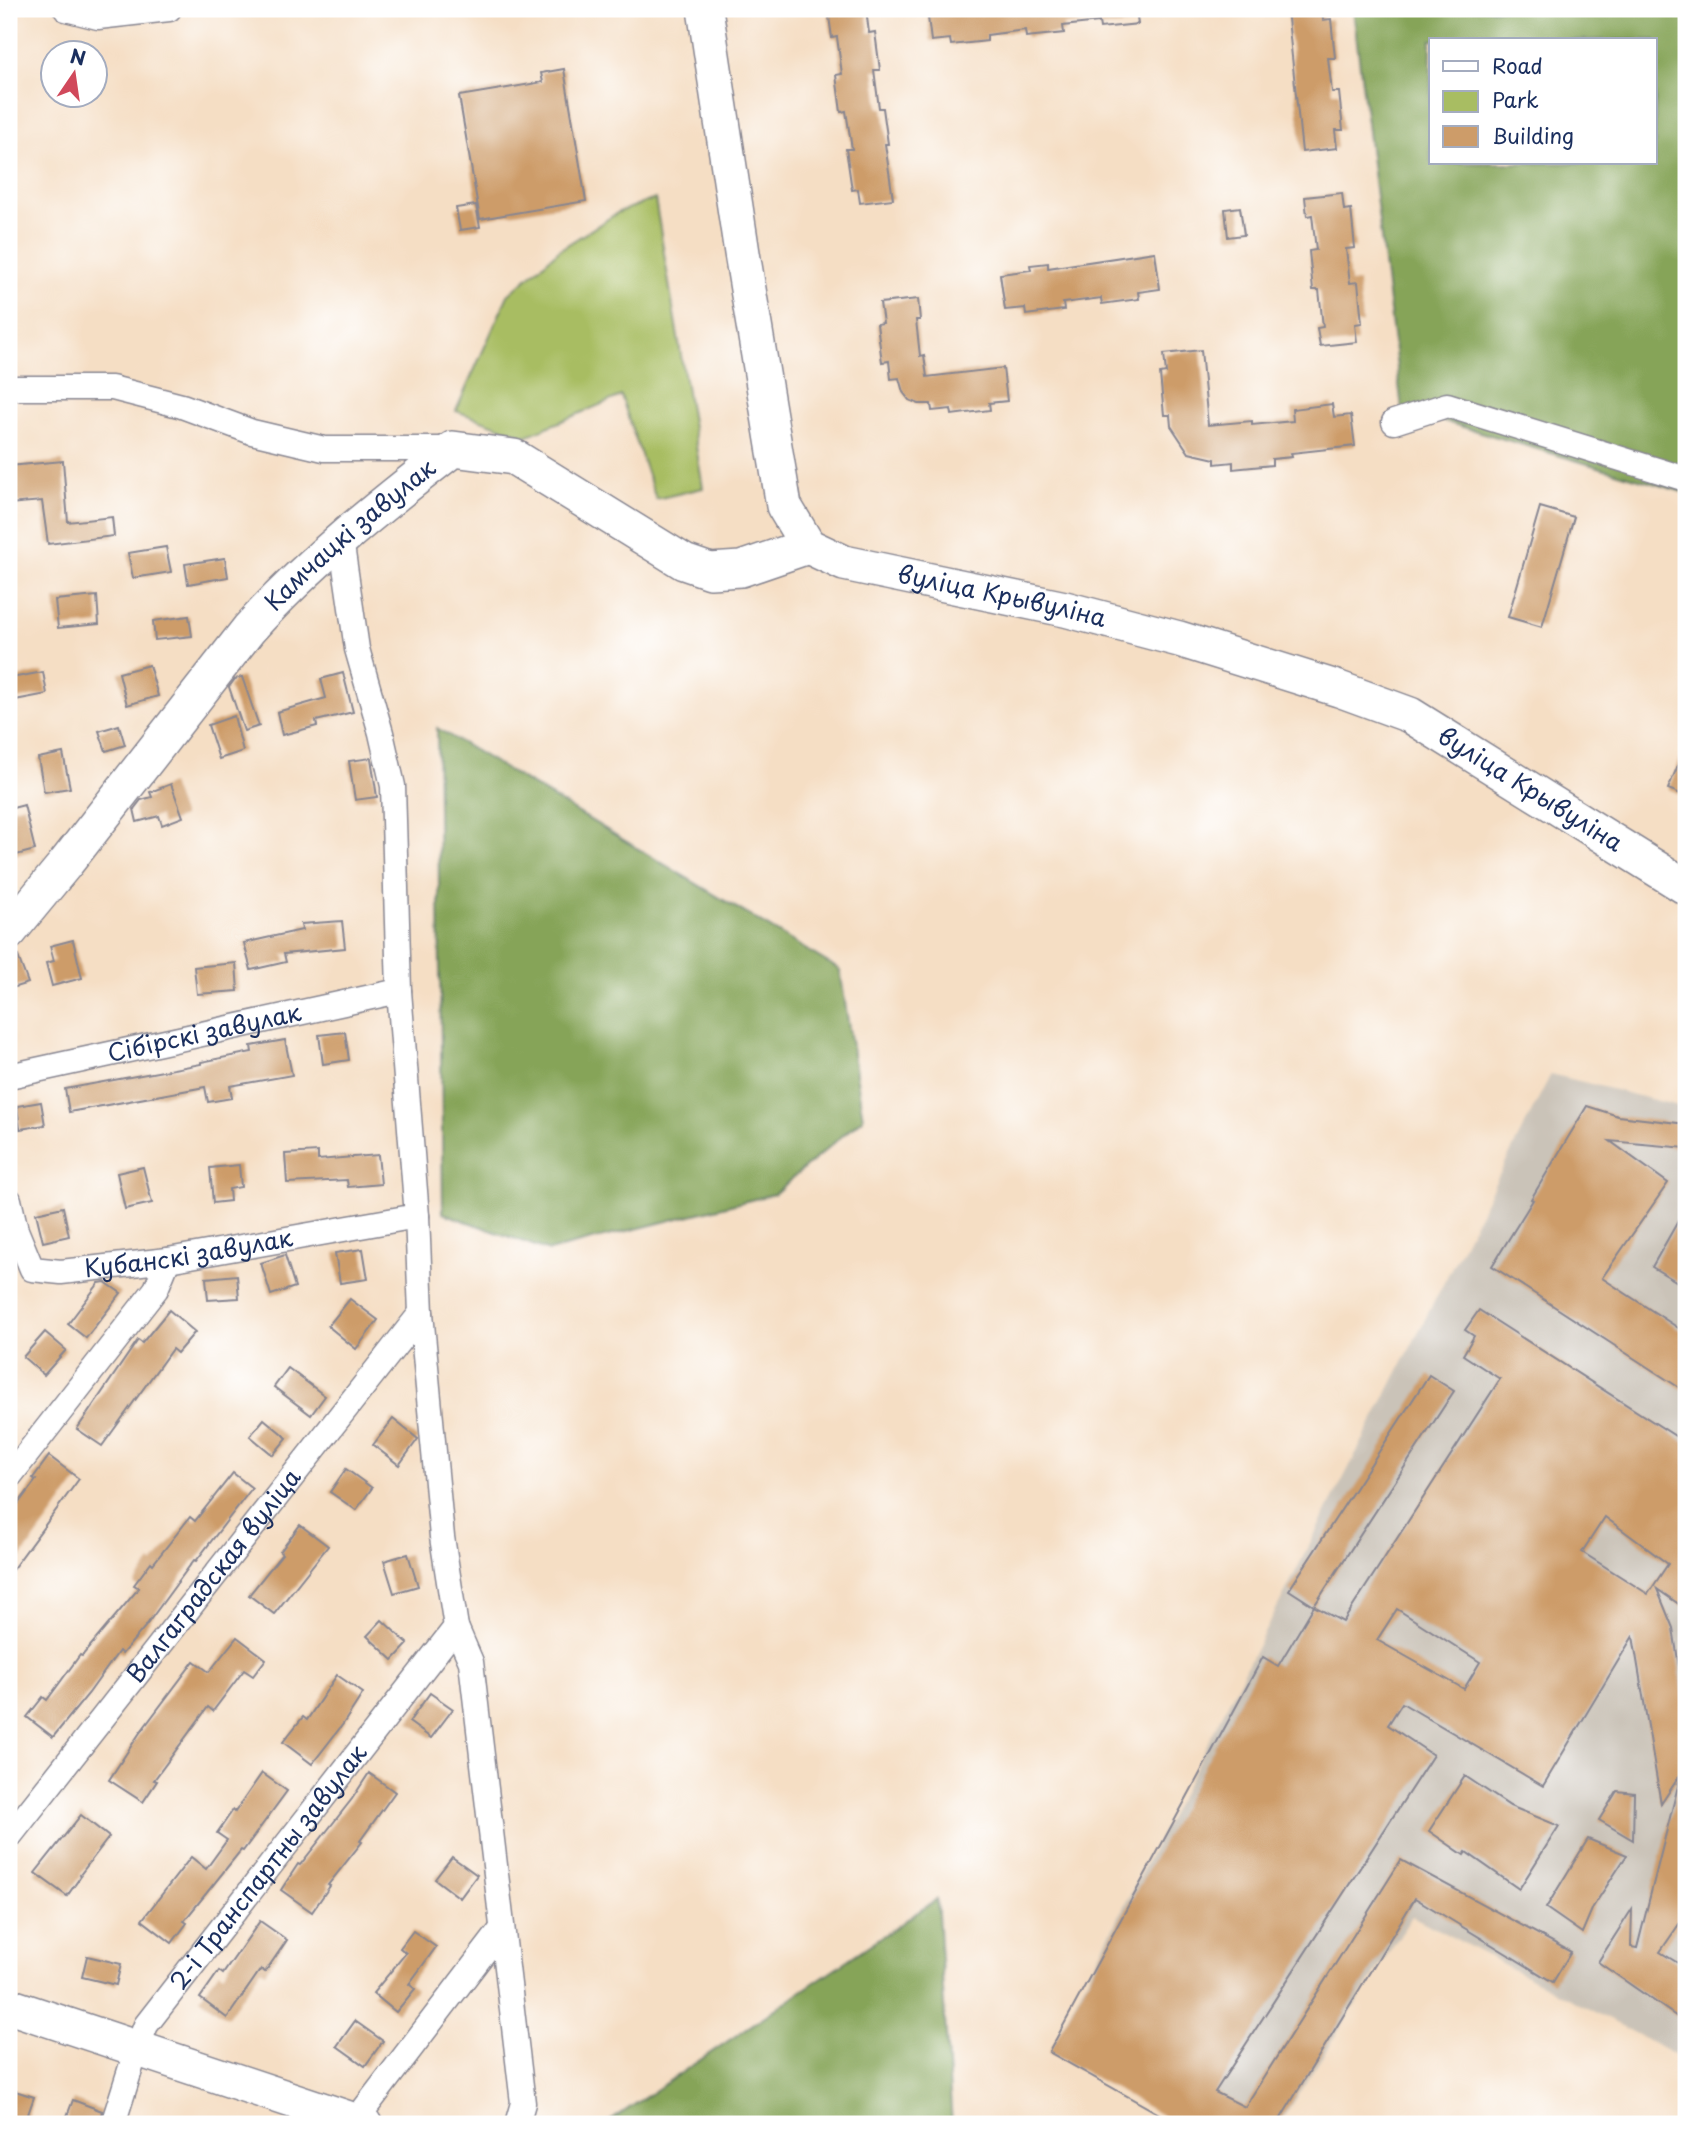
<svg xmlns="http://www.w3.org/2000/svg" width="1695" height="2133" font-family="'Playpen Sans',sans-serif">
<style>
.industrial{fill:#cac3b8}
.green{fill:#a8bd62;stroke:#627660;stroke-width:2}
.forest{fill:#86a458;stroke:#506a5b;stroke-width:2;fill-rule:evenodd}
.building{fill:#cd9c69;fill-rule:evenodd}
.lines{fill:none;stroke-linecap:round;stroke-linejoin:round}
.street-casing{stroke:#888691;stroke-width:27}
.secondary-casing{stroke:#888691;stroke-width:38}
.street{stroke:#fff;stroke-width:24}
.secondary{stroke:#fff;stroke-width:35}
.labels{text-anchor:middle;stroke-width:6;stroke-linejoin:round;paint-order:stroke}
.street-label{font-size:24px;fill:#1b2f5e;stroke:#fff}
</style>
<rect width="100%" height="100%" fill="#fff"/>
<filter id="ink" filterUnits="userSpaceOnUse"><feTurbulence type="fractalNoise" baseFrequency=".0143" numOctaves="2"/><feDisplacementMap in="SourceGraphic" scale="14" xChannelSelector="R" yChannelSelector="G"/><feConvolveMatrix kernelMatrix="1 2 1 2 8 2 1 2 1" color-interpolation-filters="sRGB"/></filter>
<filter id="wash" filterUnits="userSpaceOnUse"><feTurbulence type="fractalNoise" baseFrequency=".00686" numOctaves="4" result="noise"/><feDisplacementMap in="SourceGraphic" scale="28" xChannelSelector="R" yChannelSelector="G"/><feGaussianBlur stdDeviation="1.57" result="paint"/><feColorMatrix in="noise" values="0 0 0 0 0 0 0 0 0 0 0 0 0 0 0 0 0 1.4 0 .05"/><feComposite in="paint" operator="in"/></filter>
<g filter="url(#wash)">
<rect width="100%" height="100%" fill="#f5dec4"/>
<!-- industrial -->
<polygon class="industrial" points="1551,1074 1686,1108 1686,2060 1412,1916 1279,2124 1180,2124 1049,2052"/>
<!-- green -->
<polygon class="green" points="655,199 703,488 656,499 621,396 526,436 456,411 508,295 559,250 619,212"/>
<!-- forest -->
<g class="forest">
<path d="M1353,9H1686V493L1402,409ZM1431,40H1655V163H1431Z"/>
<polygon points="437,728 840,970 863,1118 774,1194 549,1251 443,1213"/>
<polygon points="937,1899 952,2124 606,2124"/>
</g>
<g id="blocks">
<!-- building -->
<g class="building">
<polygon points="828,9 866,9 869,33 875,32 880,70 874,70 879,108 883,108 888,144 885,144 893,199 860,203 858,189 852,190 846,149 852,149 846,111 841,112 836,75 842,74 837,37 832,38"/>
<polygon points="927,9 1136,9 1138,24 1100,28 1099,22 1063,26 1064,33 1026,37 1025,30 987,35 987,41 951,45 950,39 931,41"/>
<polygon points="1287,9 1322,9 1323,20 1331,19 1335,58 1328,58 1332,92 1339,92 1343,130 1335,130 1337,148 1302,152"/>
<polygon points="564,69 586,201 480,219 459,96 543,82 541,73"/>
<polygon points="1342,193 1344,210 1351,209 1355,248 1346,249 1350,283 1358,282 1362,323 1355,324 1357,342 1320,346 1317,328 1323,327 1319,290 1313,290 1309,251 1316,250 1312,215 1307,216 1305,197"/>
<polygon points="476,205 480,227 460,230 456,208"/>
<polygon points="1240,207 1244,235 1228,237 1225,209"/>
<polygon points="1155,252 1160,289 1138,292 1139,299 1102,304 1101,298 1063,303 1064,310 1026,315 1025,308 1005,310 1000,274 1031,270 1030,265 1048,263 1048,268"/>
<polygon points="918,299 920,320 916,320 920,356 924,355 927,377 1003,368 1007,401 989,403 990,410 952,415 951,409 932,411 931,404 919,404 909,400 903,392 899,378 891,379 889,361 882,362 877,324 883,323 880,303"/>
<polygon points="1201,350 1208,425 1252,421 1252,425 1293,421 1292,409 1332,404 1334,417 1351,415 1355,446 1291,453 1292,457 1272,459 1272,465 1233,469 1233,462 1215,464 1215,459 1189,453 1171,426 1170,415 1164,415 1160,374 1166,373 1164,354"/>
<polygon points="63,461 68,522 112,517 114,536 48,544 42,501 9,504 9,466"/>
<polygon points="1540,507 1574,517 1542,627 1508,617"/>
<polygon points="166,547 171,572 133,578 128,553"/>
<polygon points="225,558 228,577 188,584 185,564"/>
<polygon points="97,596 99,624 58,628 55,600"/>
<polygon points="189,616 192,636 155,640 153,621"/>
<polygon points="149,665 158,696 127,705 119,673"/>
<polygon points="43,672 47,694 15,700 11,678"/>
<polygon points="343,673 353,712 316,721 317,726 282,735 277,712 326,698 321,679"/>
<polygon points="242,677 259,726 244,731 229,687 235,679"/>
<polygon points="234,716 243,751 219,759 208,725"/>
<polygon points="119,725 125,745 106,751 99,731"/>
<polygon points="1686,746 1686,796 1668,789"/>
<polygon points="63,753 70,788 44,792 38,758"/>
<polygon points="371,758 377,797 355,800 349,761"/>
<polygon points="171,784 183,817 162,825 159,816 137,822 134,809 141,800 152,797 150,792"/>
<polygon points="24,805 35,850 9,857 9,809"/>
<polygon points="342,921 345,948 284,954 286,962 251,970 244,943 302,930 301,924"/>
<polygon points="73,940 82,978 52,986 46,963 54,961 50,946"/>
<polygon points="16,951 28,983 9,989 9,952"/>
<polygon points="236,963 238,991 197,994 194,967"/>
<polygon points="345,1032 349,1060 323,1064 319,1035"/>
<polygon points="285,1040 292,1075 230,1086 232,1098 208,1102 205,1087 69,1112 65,1089 201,1064 201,1062 252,1052 251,1046"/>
<polygon points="41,1102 45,1125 20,1129 17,1106"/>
<polygon points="1587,1106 1618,1116 1686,1124 1686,1148 1610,1141 1668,1183 1602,1278 1686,1333 1686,1392 1492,1266 1533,1200 1531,1199"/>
<polygon points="318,1152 318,1160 378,1155 381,1184 348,1187 347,1180 287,1183 285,1154"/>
<polygon points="239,1165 241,1187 229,1189 230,1201 213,1203 210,1168"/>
<polygon points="143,1167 152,1203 125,1209 117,1173"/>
<polygon points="63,1207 69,1236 43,1242 36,1213"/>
<polygon points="1686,1207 1686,1287 1652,1267"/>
<polygon points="363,1249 368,1279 340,1283 335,1253"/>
<polygon points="285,1255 295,1287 271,1295 261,1263"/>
<polygon points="237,1275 239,1298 208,1300 206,1278"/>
<polygon points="105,1282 121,1293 86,1338 68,1324 99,1283"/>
<polygon points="350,1299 378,1320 356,1349 328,1326"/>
<polygon points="169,1310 195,1332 177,1353 172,1349 102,1446 77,1429 138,1340 142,1343"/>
<path d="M1479,1310L1686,1443V1609L1657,1589L1673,1628L1686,1712V1766L1661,1804L1633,1636L1543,1786L1402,1703L1388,1725L1433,1755L1215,2092L1245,2107L1401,1860L1571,1952L1553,1982L1415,1898L1278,2123L1280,2124H1177L1049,2052L1263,1657L1278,1666L1314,1606L1343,1622L1500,1379L1463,1355L1474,1336L1465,1330ZM1605,1517L1668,1564L1648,1594L1582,1552ZM1397,1609L1480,1662L1464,1689L1377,1640Z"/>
<polygon points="45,1332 66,1350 44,1375 23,1357"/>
<polygon points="288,1368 325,1396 311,1415 274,1387"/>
<polygon points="1429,1375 1454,1391 1314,1606 1289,1590"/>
<polygon points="264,1419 287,1438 273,1455 250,1436"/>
<polygon points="393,1419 418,1439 399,1465 373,1445"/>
<polygon points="49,1456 79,1479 9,1574 9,1516 36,1480 33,1478"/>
<polygon points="346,1469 372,1488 356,1510 330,1492"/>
<polygon points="233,1473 252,1488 196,1561 194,1560 145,1627 122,1654 119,1651 89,1693 53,1737 27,1717 43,1697 47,1700 80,1655 82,1656 139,1588 134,1585 151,1562 153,1564 190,1517 195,1521"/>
<polygon points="300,1525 328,1546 274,1614 249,1595 282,1554 280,1552"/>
<polygon points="408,1554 418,1586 394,1593 384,1561"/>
<polygon points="382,1620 408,1644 393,1660 367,1636"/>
<polygon points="237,1637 266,1659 253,1676 244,1670 213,1711 208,1707 154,1780 157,1781 143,1802 109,1780 139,1734 194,1661 209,1672"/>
<polygon points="337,1675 363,1693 343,1724 312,1764 283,1742 303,1717 307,1720"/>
<polygon points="430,1693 453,1709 431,1738 409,1722"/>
<polygon points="262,1773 287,1791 243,1851 241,1850 184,1921 187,1923 172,1943 142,1920 191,1857 206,1869 227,1840 217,1833 233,1810 235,1812"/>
<polygon points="369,1773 395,1792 360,1841 362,1842 328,1885 330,1886 312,1912 281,1890 298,1864 300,1865 352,1799"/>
<polygon points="1465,1776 1510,1806 1559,1826 1519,1889 1466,1852 1464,1855 1429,1831"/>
<polygon points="1680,1778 1686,1779 1686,1914 1660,1952 1686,1968 1686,2023 1598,1962 1632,1909 1631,1947 1637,1948"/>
<polygon points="1617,1791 1634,1793 1633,1840 1599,1820"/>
<polygon points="81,1815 109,1837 80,1875 81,1876 67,1896 35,1873"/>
<polygon points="1588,1839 1627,1855 1593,1907 1582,1933 1546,1908"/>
<polygon points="452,1857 477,1875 460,1898 435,1879"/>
<polygon points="260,1921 287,1940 265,1972 261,1969 227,2018 200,1998 219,1971 223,1974"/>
<polygon points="413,1931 436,1947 409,1984 415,1989 396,2012 373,1993 406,1953 400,1948"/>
<polygon points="87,1956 121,1964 116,1985 82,1977"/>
<polygon points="355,2021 383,2041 365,2066 337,2046"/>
<polygon points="12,2090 34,2097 25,2123 9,2117 9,2099"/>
<polygon points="73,2100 102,2111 99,2124 64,2124"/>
</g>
</g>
</g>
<g filter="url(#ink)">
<use href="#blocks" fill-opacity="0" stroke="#888691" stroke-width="2"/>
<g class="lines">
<defs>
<g id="street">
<polyline points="66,9 98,17 169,9"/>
<polyline points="9,388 112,388 182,406 252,432 324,449 453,449"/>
<polyline points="1394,422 1447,405 1686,479"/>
<polyline points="341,539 357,649 381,733 393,786 399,991 417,1216 421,1313 442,1537 456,1627 471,1662 523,2103 517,2124"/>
<path id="s1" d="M9,1076L399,991"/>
<path id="s2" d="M9,1200L16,1230L32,1269L61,1272L168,1260L417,1216"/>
<polyline points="9,1477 156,1289 168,1260"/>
<path id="s3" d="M9,1837L421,1313"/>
<polyline points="356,2120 501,1930"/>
<path id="s4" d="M113,2124L137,2048L146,2025L456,1627"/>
</g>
<g id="secondary">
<path id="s5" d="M705,9L742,253L784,506L808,546L844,563L1065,609L1179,639L1339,689L1410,715L1686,887"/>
<path id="s6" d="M9,932L66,863L249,629C310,561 381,505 453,449L514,457L684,562L710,571L741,569L808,546"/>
<polyline points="9,2006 364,2124"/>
</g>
</defs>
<!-- street casing -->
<use href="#street" class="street-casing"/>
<!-- secondary casing -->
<use href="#secondary" class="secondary-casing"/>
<!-- street -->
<use href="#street" class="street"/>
<!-- secondary -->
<use href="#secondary" class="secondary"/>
</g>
</g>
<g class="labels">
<!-- street labels -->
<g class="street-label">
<text dy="8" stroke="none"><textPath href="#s6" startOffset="525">Камчацкі завулак</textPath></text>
<text dy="8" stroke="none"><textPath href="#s5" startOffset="751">вуліца Крывуліна</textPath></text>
<text dy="8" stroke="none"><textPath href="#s5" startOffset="1318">вуліца Крывуліна</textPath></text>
<text dy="8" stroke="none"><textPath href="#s1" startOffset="200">Сібірскі завулак</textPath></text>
<text dy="8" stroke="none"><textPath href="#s2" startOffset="231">Кубанскі завулак</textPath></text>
<text dy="8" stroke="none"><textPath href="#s3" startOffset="332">Валгаградская вуліца</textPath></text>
<text dy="8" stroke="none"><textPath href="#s4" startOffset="304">2-і Транспартны завулак</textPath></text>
</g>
</g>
<!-- margin -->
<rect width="1695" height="2133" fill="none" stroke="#fff" stroke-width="35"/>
<!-- legend -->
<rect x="1429" y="38" width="228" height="126" fill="#ffffff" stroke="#a4acbf" stroke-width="2"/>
<rect x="1443" y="61" width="35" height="10" fill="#ffffff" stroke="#a4acbf" stroke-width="2"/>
<text x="1492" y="74" font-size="21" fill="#1b2f5e">Road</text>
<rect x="1443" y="91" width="35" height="21" fill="#a8bd62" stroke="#a4acbf" stroke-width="2"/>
<text x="1492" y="108" font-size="21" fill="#1b2f5e">Park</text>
<rect x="1443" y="126" width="35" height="21" fill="#cd9c69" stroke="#a4acbf" stroke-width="2"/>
<text x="1492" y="144" font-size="21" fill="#1b2f5e">Building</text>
<!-- north arrow -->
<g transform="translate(74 74) rotate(13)"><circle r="33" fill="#ffffff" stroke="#a4acbf" stroke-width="2"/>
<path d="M0-5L12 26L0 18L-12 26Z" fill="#d1495b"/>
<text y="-10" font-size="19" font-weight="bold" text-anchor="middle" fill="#1b2f5e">N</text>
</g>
</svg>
